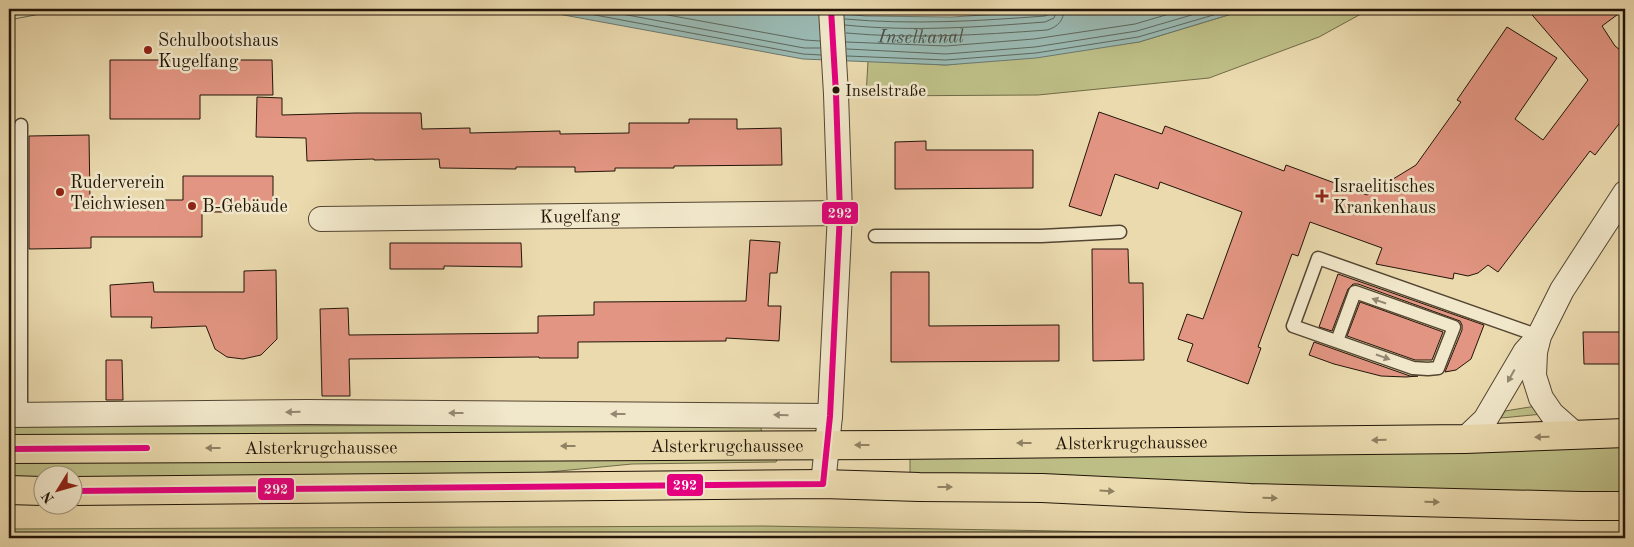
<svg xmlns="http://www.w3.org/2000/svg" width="1634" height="547" font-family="'Old Standard TT',serif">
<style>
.green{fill:#bdbe86;stroke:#706a47}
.water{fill:#9ab9b2;stroke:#6a776e}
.pier{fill:#eadaae}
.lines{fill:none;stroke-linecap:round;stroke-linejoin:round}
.shore{stroke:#5e675d;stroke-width:1}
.building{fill:#e29582;stroke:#221508}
.service-casing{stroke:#544632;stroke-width:15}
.minor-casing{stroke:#544632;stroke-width:26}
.primary-casing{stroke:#221508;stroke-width:30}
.service{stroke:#f1e7ca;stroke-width:12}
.minor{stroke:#f1e7ca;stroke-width:24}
.primary{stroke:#eadaae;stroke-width:28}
.bus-1-casing{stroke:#f1e7ca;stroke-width:10}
.bus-1{stroke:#e5007d;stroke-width:6}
.oneway{fill:#948873}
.oneway2{fill:#908163}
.poi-dot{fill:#8f2418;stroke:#f1e7ca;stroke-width:2}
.bus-dot{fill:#221508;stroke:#f1e7ca;stroke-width:2}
.labels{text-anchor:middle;stroke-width:5;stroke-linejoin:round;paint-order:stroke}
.bus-label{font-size:17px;fill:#221508;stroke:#f1e7ca;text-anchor:start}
.poi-label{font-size:18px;fill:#221508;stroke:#f1e7ca;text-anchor:start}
.street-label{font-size:18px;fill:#221508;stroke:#f1e7ca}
.water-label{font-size:19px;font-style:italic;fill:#4c4e44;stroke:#f1e7ca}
.line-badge{stroke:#f1e7ca;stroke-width:2}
.badge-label{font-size:14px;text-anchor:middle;font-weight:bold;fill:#fff}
</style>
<rect width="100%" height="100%" fill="#eadaae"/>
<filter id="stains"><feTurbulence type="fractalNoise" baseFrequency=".004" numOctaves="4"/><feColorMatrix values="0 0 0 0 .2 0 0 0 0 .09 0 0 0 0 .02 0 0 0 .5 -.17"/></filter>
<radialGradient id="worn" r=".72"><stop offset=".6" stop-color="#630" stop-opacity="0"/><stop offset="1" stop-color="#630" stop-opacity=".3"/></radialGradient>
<!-- green -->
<g class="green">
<polygon points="1248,9 1370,9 1319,37 1209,78 1038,95 866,96 868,61 946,65 1139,42"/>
<polygon points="1536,406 1543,414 1501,418 1505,411"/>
<polygon points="760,424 763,438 9,439 9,427"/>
<polygon points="1625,445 1625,495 1444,493 1097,477 910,474 910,457 1227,456"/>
<polygon points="779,456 776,462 632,464 497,477 73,479 72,474 42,474 42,480 9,480 9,462"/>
<polygon points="763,526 1471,538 9,538 9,529"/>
</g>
<!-- water -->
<g class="water">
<polygon points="9,9 93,9 9,25"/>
<polygon points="531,9 798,9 865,16 952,17 1046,11 1059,9 1248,9 1139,42 1036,58 946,65 803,59"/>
</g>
<!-- pier -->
<polygon class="pier" points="53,9 84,9 85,13 9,27 9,17"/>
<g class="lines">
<!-- shore -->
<g class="shore">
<polyline points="563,9 803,54 821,55"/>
<polyline points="595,9 804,48 820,48"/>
<polyline points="635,9 805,40 820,41"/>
<path d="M845,19C911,25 979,21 1045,16L1049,14L1051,9"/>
<polyline points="9,20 66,9"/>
<path d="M845,25C912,32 979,27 1045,22L1054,18L1057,9"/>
<path id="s1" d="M846,33C912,39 980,35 1047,30C1058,27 1064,20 1064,9"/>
<polyline points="846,42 946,46 1034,39 1135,24 1186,9"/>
<polyline points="847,49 946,54 1035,47 1137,31 1212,9"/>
<polyline points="847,56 946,60 1036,53 1138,37 1234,9"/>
</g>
</g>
<!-- building -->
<g class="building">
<polygon points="1527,9 1625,9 1602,26 1615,46 1625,54 1625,116 1595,155 1590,151 1498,272 1488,265 1478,273 1468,276 1454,273 1453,279 1376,264 1382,248 1310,222 1298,256 1292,254 1258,347 1261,348 1248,384 1187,361 1193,344 1178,339 1187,314 1203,319 1242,212 1160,182 1158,189 1115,174 1101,216 1069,206 1099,112 1162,134 1165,126 1284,171 1286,165 1367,195 1416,165 1461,102 1457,100 1507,27 1557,58 1515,119 1543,140 1588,80"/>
<polygon points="110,60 272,60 273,95 200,95 200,119 110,119"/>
<polygon points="257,97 282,98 282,115 356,113 421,113 422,129 470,128 470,133 560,131 560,134 629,133 629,123 689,123 689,119 737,119 737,129 781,128 782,165 674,166 674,168 615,168 615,171 575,172 575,167 516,167 516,169 440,168 439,159 374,160 374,159 307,161 306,138 256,137"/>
<polygon points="89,135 90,200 183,200 183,176 273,176 273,212 202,212 202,237 91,237 91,248 29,249 29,136"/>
<rect x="9" y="137" width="4" height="112"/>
<polygon points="926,141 926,150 1033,150 1033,188 895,189 895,142"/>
<polygon points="750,240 780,242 777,273 770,273 768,306 781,306 779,341 726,338 726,341 578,342 578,358 539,358 539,357 349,359 350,396 322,396 320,309 348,308 349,335 538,333 538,316 594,315 594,302 746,301"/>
<polygon points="390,243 521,243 522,267 444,266 444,269 390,269"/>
<polygon points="1092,249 1128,249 1129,283 1143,283 1144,360 1093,361"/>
<polygon points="276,270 277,339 261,355 243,359 227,357 215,349 206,326 151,328 152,317 111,317 110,285 153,282 154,292 244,292 244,271"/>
<polygon points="891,272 929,272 929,326 1059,325 1059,361 891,362"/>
<polygon points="1338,274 1484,325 1471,359 1456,370 1445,372 1462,330 1462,325 1460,321 1358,284 1353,284 1348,289 1332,331 1319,327"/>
<polygon points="1360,302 1443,332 1432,360 1415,360 1347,336"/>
<polygon points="1583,332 1625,332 1625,364 1584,364"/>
<polygon points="1314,342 1410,376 1418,376 1406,377 1381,376 1334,364 1309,355"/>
<polygon points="106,360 122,360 123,400 106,400"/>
</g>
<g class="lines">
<defs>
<g id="service">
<polyline points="21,125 21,415"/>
<polyline points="875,236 1041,236 1120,232"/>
<polyline points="1337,341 1355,292 1454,327 1438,368 1428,369 1413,368 1293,326 1318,258 1539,336"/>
</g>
<g id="minor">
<path id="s2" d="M321,219L840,213"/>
<polyline points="9,415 307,412 830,416"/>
<polyline points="1577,436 1552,414 1541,398 1534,376 1535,352 1539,336 1562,290 1625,193"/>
<polyline points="1465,439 1485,420 1525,352 1535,341"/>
<polyline points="823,484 830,416 840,213 836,94 831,9"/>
</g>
<g id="primary">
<path id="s3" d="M9,449L894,445L1465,439L1625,433"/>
<polyline points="9,490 42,491"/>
<polyline points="72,491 823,484 919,487 1042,488 1250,498 1581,506 1625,506"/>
</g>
</defs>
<!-- service casing -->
<use href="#service" class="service-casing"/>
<!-- minor casing -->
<use href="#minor" class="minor-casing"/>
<!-- primary casing -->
<use href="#primary" class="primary-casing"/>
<!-- service -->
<use href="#service" class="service"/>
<!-- minor -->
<use href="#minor" class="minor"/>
<!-- primary -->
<use href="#primary" class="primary"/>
<defs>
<g id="bus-1">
<polyline points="9,449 147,448"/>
<polyline points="72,491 823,484 830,416 840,213 836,94 831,9"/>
</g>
</defs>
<!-- bus-1 casing -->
<use href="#bus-1" class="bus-1-casing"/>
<!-- bus-1 -->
<use href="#bus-1" class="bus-1"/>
</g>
<!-- one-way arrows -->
<defs><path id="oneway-solid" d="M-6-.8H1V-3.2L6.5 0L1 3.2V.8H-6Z" transform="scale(1.25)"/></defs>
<g class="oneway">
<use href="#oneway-solid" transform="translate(1379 301) rotate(-161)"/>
<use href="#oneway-solid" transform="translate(1383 357) rotate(19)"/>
<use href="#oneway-solid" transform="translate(1511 376) rotate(119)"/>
<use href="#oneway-solid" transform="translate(293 412) rotate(179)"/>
<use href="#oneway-solid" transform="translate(456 413) rotate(-180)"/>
<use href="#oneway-solid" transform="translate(618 414) rotate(-180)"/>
<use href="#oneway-solid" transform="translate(781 415) rotate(-179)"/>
</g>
<g class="oneway2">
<use href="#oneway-solid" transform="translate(1542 437) rotate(178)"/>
<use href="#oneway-solid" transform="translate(1379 440) rotate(179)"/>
<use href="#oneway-solid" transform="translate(1024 443) rotate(180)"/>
<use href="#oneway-solid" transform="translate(862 445) rotate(-180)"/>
<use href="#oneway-solid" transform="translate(568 446) rotate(180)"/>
<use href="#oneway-solid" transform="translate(213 448) rotate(180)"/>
<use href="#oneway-solid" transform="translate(945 487)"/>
<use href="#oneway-solid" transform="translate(1107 491) rotate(3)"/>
<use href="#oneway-solid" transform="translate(1270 498) rotate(1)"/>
<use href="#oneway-solid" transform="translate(1432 502) rotate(1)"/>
</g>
<!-- markers -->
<g class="poi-dot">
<circle cx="148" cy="50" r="5"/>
<circle cx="60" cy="192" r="5"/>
<path d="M1319.5 188.5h5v5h5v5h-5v5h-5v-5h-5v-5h5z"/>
<circle cx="192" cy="206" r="5"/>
</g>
<circle class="bus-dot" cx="836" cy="90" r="4.5"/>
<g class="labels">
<!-- bus labels -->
<g class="bus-label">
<text x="845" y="96">Inselstraße</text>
</g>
<!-- poi labels -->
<g class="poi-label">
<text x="158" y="46">Schulbootshaus<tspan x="158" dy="21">Kugelfang</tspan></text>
<text x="70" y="188">Ruderverein<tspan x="70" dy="21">Teichwiesen</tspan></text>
<text x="1333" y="192">Israelitisches<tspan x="1333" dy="21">Krankenhaus</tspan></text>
<text x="202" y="212">B-Gebäude</text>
</g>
<!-- street labels -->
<g class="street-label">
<text dy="6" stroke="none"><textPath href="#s2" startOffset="259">Kugelfang</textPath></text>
<text dy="6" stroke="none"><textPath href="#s3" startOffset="1122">Alsterkrugchaussee</textPath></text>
<text dy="6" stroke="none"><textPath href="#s3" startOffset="718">Alsterkrugchaussee</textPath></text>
<text dy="6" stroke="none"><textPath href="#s3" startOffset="312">Alsterkrugchaussee</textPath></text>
</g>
<!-- water labels -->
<g class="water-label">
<text dy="7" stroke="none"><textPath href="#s1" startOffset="75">Inselkanal</textPath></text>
</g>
</g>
<g class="line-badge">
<rect x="821" y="201" width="38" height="24" rx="5" fill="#e5007d"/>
<rect x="666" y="473" width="38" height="24" rx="5" fill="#e5007d"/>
<rect x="257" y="477" width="38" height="24" rx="5" fill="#e5007d"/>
</g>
<g class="badge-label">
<text x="840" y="218">292</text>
<text x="685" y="490">292</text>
<text x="276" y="494">292</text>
</g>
<!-- margin -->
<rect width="1634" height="547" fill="none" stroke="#eadaae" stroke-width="30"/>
<rect x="10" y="10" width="1614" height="527" fill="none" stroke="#221508" stroke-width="2.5"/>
<rect x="15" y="15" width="1604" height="517" fill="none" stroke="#221508"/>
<!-- north arrow -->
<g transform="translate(58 490) rotate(233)"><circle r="24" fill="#f1e7ca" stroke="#9e937c"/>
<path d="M0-4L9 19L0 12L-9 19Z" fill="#8f2418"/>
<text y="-8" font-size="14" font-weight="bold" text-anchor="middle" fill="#221508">N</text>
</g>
<rect width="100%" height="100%" filter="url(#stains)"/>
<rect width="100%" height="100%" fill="url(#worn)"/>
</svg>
